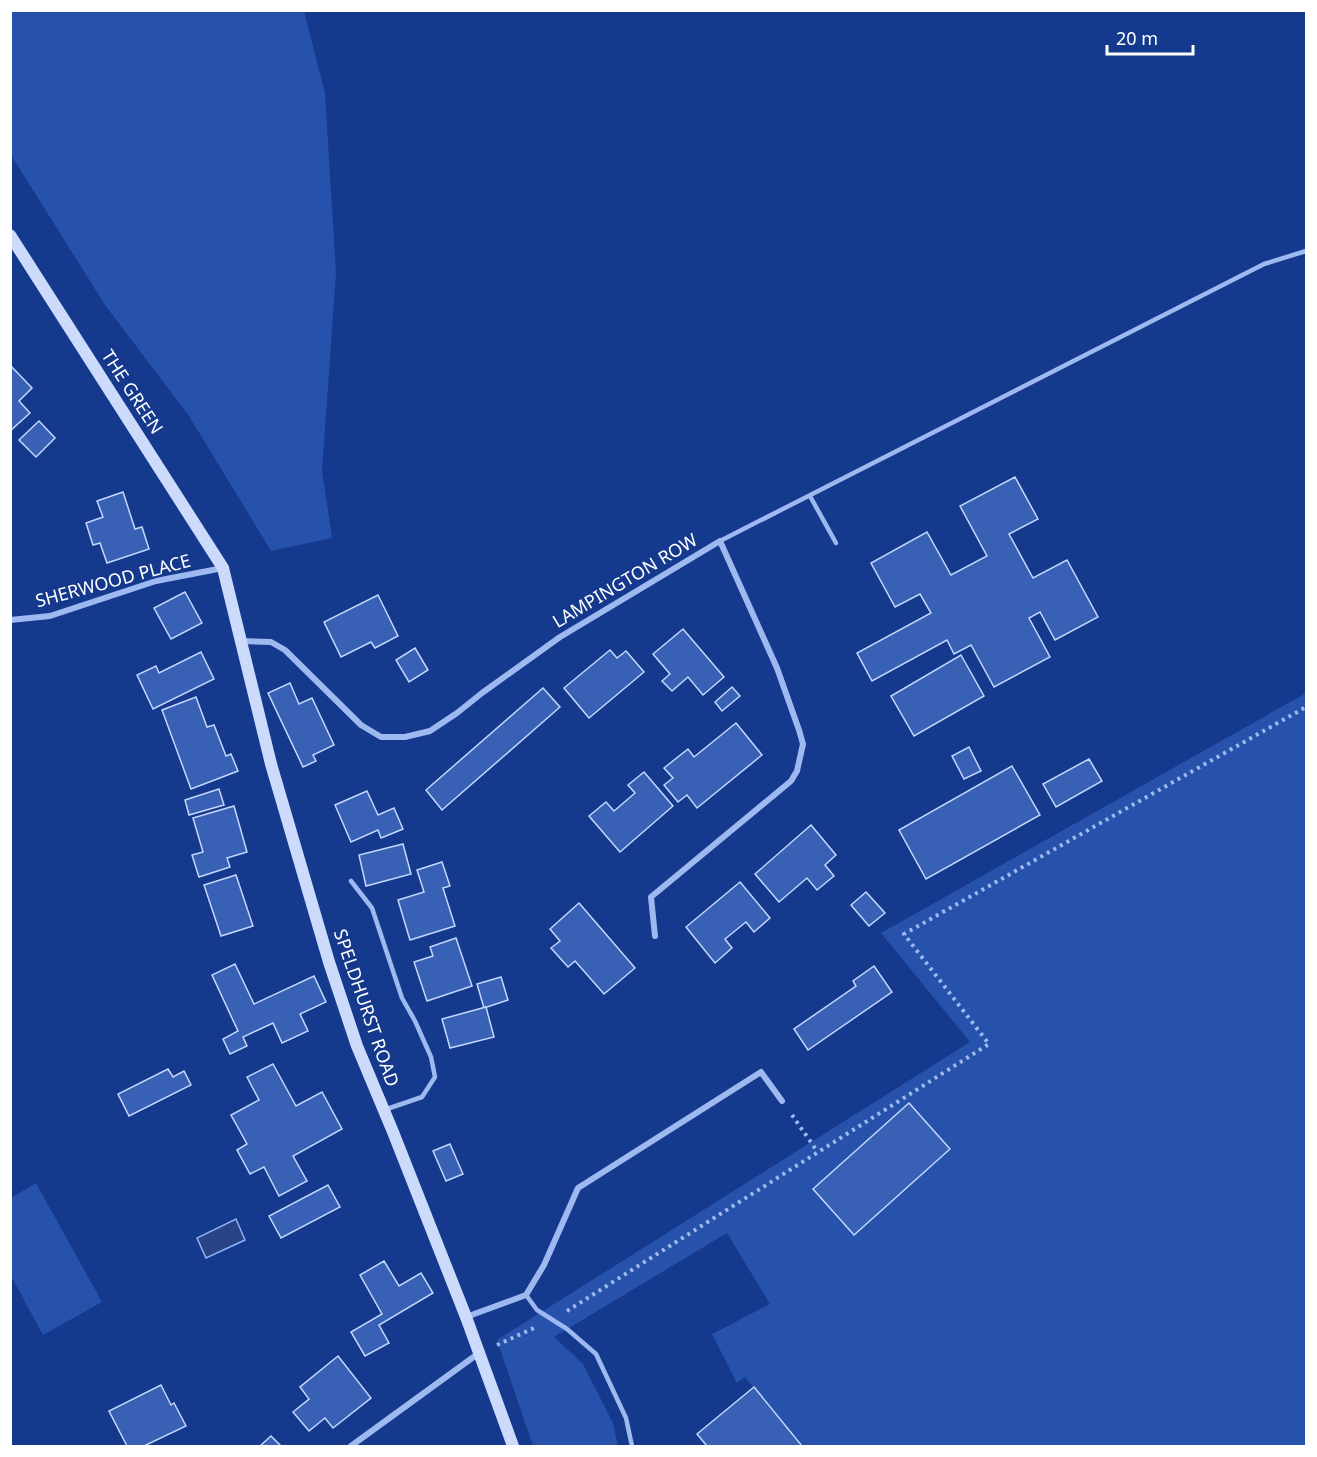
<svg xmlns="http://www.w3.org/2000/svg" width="1317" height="1457" font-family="'Noto Sans',sans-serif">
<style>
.green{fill:#2652ac;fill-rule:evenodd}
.water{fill:#284484;stroke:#90b1f4;stroke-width:1.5}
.building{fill:#3860b5;stroke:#c5d7fc;stroke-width:1.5}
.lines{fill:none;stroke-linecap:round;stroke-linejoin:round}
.path{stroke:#9eb9f0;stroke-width:4;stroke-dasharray:3 4.5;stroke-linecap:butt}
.lane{stroke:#9eb9f0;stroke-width:4.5}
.street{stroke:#9eb9f0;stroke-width:6}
.secondary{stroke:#ccdafb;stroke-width:12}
.labels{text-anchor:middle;stroke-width:4.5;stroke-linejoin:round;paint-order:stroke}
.street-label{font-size:18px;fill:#fff;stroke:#14398d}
</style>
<rect width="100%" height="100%" fill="#14398d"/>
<!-- green -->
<g class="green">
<polygon points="10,11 304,11 325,93 336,273 322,471 332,538 271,551 189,416 105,305 11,155"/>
<path d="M1306,693V1446H802L745,1377L737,1383L712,1334L770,1304L727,1233L554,1337L583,1364L613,1423L618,1446H533L497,1340L970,1042L881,933ZM909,1103L950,1149L854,1235L813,1189Z"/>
<polygon points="36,1183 102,1302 43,1335 11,1276 11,1198"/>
</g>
<!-- water -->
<polygon class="water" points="236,1219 245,1240 206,1258 197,1238"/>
<!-- building -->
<g class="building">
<polygon points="10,365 32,388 19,401 30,413 10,431"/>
<polygon points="39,421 55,438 36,457 19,440"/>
<polygon points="1015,477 1038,519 1009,534 1033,578 1067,560 1098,617 1055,640 1040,612 1029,618 1050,657 994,687 971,645 954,654 947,640 872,681 857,653 931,613 920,594 895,607 871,563 927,532 951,575 987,556 960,506"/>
<polygon points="123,492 135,529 142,527 149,549 107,563 100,543 93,545 86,523 103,517 97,501"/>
<polygon points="185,592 202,623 171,639 154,608"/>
<polygon points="378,595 398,636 375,648 371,642 341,657 324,622"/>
<polygon points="683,629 724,677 703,695 688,677 672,691 662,681 670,674 653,654"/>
<polygon points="415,648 428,670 409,682 396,660"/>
<polygon points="610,650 617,658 626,651 644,672 589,718 564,688"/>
<polygon points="201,652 214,679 153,709 137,675 156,666 159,673"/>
<polygon points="961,655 984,696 914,736 891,696"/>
<polygon points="290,683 299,704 312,698 334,745 313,755 316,761 303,767 268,693"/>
<polygon points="732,687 740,696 722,711 715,702"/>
<polygon points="543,688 560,707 442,810 426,790"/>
<polygon points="196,697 207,727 214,725 226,756 231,754 238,771 191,789 162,710"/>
<polygon points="736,723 762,755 697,808 687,795 678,802 664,785 673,778 664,768 688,749 694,757"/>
<polygon points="969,747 981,771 964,779 952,756"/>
<polygon points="1089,759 1102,781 1056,807 1043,784"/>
<polygon points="1012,766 1040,815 926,879 899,830"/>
<polygon points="644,772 673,806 620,852 589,816 606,802 614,811 635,793 628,785"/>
<polygon points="219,789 224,805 189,815 185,800"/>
<polygon points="367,791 378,815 394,808 403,829 381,838 378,830 351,842 335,805"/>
<polygon points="234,806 247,852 227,858 230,867 199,877 192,855 203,852 193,818"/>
<polygon points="811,825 836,855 825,865 834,876 817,890 807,878 779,902 755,874"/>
<polygon points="403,844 411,874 366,886 359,855"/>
<polygon points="442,862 450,886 443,888 455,926 410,940 398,900 424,892 417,870"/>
<polygon points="236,875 253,926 221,936 204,885"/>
<polygon points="740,882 770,918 754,932 746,922 725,939 732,948 715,963 686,927"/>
<polygon points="866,892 885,913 869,926 851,905"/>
<polygon points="579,903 635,968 604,994 575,961 568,967 551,948 560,941 550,929"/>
<polygon points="456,938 472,986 427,1001 414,962 433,956 430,947"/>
<polygon points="235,964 254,1004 314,976 326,1002 300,1014 308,1031 282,1043 273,1023 243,1037 247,1046 230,1054 223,1039 238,1031 212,975"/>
<polygon points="874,966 892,992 808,1050 794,1029 856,986 853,981"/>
<polygon points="501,977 508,1000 484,1008 477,984"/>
<polygon points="486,1007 494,1037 450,1048 442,1019"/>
<polygon points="273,1064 296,1106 322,1092 342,1129 293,1156 307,1181 279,1196 264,1167 250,1174 237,1150 247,1144 231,1115 259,1100 247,1077"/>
<polygon points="168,1069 173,1077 184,1071 191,1085 129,1116 118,1094"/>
<polygon points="909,1103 950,1149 854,1235 813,1189"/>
<polygon points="450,1144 463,1174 446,1181 433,1151"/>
<polygon points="328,1185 340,1207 281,1238 269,1216"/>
<polygon points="384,1261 399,1286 421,1273 433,1293 379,1325 389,1343 365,1356 351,1332 382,1314 360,1275"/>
<polygon points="338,1356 371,1398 333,1428 325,1418 309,1431 293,1412 309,1399 300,1387"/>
<polygon points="161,1385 171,1405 174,1403 186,1426 144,1446 127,1446 109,1411"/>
<polygon points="754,1387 802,1446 707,1446 697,1434"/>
<polygon points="271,1436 281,1446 260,1446"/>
</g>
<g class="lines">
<!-- path -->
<g class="path">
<polyline points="792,1115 817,1151"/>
<polyline points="567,1311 989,1044 904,934 1306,707"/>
<polyline points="497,1345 534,1328"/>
</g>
<!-- lane -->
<g class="lane">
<polyline points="810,496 836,543"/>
<polyline points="720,541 1264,264 1306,251"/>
<polyline points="351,881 372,908 402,998 415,1021 431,1057 435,1077 422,1097 384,1110"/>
<polyline points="526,1295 537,1310 567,1329 596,1354 626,1418 632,1446"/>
</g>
<!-- street -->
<g class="street">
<polyline points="10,620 50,616 156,581 223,568"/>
<polyline points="242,641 271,642 285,650 361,725 381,737 405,737 430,731 457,713 482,693 560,637 720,541 777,668 799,730 803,744 797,771 791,781 651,897 655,936"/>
<polyline points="466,1317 526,1295 544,1265 578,1188 761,1072 782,1101"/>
<polyline points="351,1446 479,1353"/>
</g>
<!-- secondary -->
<polyline class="secondary" points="10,235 223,568 271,764 329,962 357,1046 393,1132 466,1317 513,1446"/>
</g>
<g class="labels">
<!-- street labels -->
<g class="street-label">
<text transform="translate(132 392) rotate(57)" y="6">THE GREEN</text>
<text transform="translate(113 581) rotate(-15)" y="6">SHERWOOD PLACE</text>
<text transform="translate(625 581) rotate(-31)" y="6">LAMPINGTON ROW</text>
<text transform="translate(366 1008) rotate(71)" y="6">SPELDHURST ROAD</text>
</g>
</g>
<!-- border -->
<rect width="1317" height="1457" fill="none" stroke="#ffffff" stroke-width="24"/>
<!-- scale -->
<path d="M1107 45v9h86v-9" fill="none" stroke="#ffffff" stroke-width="3"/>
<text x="1116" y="45" font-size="18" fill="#ffffff" stroke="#14398d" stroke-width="4.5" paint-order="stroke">20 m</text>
</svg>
